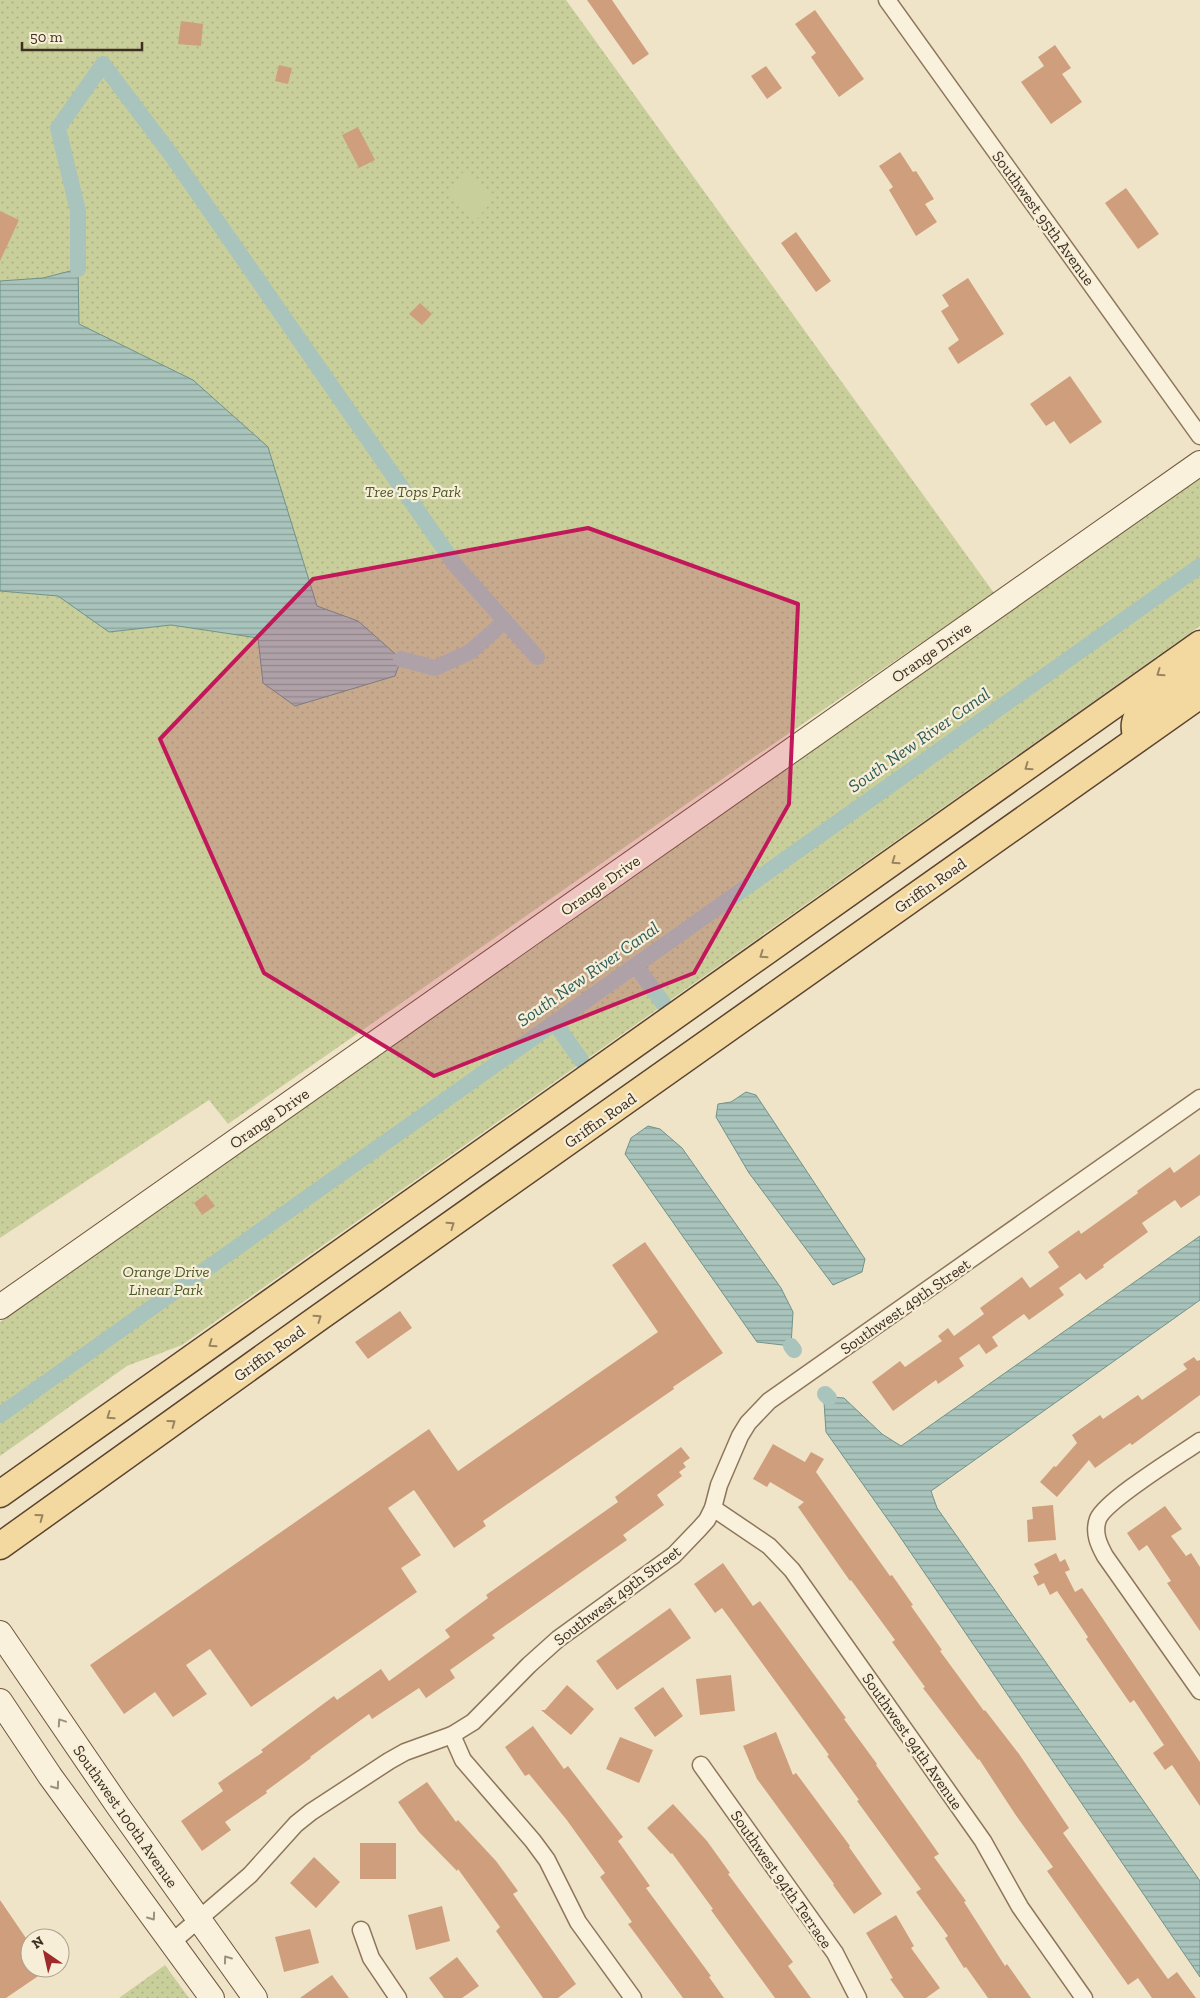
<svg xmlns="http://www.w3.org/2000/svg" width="1200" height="1998" font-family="'Zilla Slab',serif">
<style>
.park{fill:url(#park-dots)}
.pitch{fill:#c9cf9b}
.water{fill:url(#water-rules);stroke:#6f938a}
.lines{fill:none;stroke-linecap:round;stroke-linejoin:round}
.canal{stroke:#a9c4bc;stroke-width:16}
.building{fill:#cf9f7d}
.street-casing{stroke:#8d765c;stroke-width:19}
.secondary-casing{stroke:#6f573f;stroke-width:26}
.primary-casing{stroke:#5b4430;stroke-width:29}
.street{stroke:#faf1dc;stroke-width:16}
.secondary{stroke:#faf1dc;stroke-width:24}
.primary{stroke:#f3d9a0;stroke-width:26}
.oneway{stroke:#988460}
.oneway2{stroke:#9c907e}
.marked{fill:#c2185b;fill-opacity:0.2;stroke:#c2185b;stroke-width:4;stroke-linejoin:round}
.labels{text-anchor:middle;stroke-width:4.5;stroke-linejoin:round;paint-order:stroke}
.street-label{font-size:16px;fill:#3d2e20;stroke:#f7eed8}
.park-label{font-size:16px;font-style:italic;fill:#4d5a26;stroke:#f7eed8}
.water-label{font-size:18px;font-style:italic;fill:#2f5d5a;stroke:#f7eed8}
</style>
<defs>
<pattern id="park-dots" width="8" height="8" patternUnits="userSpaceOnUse" patternTransform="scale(1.25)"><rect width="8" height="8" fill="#c9cf9b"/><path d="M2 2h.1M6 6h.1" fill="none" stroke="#aeb285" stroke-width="1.8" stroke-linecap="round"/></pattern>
<pattern id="water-rules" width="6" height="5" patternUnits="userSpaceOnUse" patternTransform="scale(1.25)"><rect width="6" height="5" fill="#a9c4bc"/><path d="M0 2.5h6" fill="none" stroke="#8ba098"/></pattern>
</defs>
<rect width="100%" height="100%" fill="#f0e4c8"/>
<!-- park -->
<g class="park">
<polygon points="0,0 566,0 994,593 741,766 228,1124 209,1100 0,1238"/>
<polygon points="1200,476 1200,626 182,1345 127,1366 0,1456 0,1322"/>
<polygon points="165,1965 189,1998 118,1998 119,1998"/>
</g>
<!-- pitch -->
<polygon class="pitch" points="464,171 496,196 477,219 446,194"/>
<!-- water -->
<g class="water">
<polygon points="78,269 79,324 193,380 268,447 317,606 358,621 401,659 395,676 295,706 263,683 258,638 171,625 109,632 58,596 0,591 0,281 43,278"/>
<polygon points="746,1092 756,1095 865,1259 862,1272 833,1285 749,1173 716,1117 718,1104 731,1102"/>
<polygon points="648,1126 660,1129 682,1148 781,1288 793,1312 791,1346 757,1342 625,1154 631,1138"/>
<polygon points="1200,1236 1200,1300 931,1491 937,1508 1200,1881 1200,1977 896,1531 826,1432 824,1402 831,1397 844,1398 882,1434 901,1446"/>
</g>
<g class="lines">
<!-- canal -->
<g class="canal">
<polyline points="78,269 78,211 58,128 103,64 172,156 456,566 537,657"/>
<polyline points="401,659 435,668 470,652 505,621"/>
<polyline points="636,966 663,1003"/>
<polyline points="555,1023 581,1060"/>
<polyline points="791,1346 794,1350"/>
<polyline points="825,1394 829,1398"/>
<polyline points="0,1415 1200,566"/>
</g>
</g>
<!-- building -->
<g class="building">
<polygon points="587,0 612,0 649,54 633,65"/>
<polygon points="815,10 864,79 839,97 811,57 816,53 795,24"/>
<polygon points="181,21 203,24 201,46 178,44"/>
<polygon points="1055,45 1071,68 1062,74 1082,102 1051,124 1021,82 1044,66 1038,57"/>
<polygon points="279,65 292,68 288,84 275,81"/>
<polygon points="766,66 782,88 767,99 751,76"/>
<polygon points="358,127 375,160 359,168 342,135"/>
<polygon points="900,152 913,172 916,171 934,199 925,204 937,222 916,236 889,190 893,187 879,166"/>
<polygon points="1126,188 1159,234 1138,249 1105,203"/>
<polygon points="0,211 19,220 0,261"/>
<polygon points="796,232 831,281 816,292 781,243"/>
<polygon points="968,278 1004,334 958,364 948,348 959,340 941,311 949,306 942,295"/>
<polygon points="420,303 432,314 422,325 409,314"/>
<polygon points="1070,376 1102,422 1070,444 1054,421 1046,426 1030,404"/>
<polygon points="1200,1154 1200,1195 1181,1208 1175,1200 1142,1223 1148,1232 1103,1265 1104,1267 1086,1280 1080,1273 1059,1288 1064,1295 1029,1320 1024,1314 992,1337 998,1346 986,1354 979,1344 959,1358 964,1366 938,1384 936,1380 893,1411 872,1382 900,1361 905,1367 942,1341 938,1336 948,1328 954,1336 984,1314 980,1308 1022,1277 1030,1288 1059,1267 1048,1252 1079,1230 1081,1234 1138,1193 1137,1191 1170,1167 1174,1173"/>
<polygon points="206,1194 215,1206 202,1215 194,1203"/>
<polygon points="645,1242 723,1353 673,1387 674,1389 483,1521 486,1526 454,1548 414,1490 388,1508 421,1555 401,1568 417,1592 251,1707 210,1649 186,1665 207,1694 173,1717 155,1692 124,1714 90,1665 429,1429 458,1471 658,1332 612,1265"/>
<polygon points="400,1311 412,1328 368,1359 355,1342"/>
<polygon points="1194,1357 1197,1361 1200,1360 1200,1395 1132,1445 1130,1443 1095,1468 1089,1460 1057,1497 1040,1482 1054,1466 1056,1467 1077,1443 1072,1435 1100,1415 1103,1419 1138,1395 1142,1400 1187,1369 1183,1364"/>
<polygon points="773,1444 805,1462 811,1452 824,1459 816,1472 890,1576 892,1575 913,1605 911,1606 942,1650 940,1651 984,1711 985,1710 1019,1754 1069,1828 1063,1833 1168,1979 1177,1972 1196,1998 1152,1998 1138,1978 1128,1985 1047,1871 1053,1867 1015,1814 979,1759 978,1760 923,1688 925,1687 892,1642 895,1640 851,1580 850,1581 798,1507 804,1502 770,1482 767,1487 753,1479"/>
<polygon points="681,1447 690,1458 683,1463 686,1467 679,1472 682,1476 657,1495 664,1505 623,1535 627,1540 492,1635 495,1638 450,1670 455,1678 426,1698 419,1688 372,1719 369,1714 310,1757 311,1758 266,1791 267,1793 225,1822 231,1830 202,1851 181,1821 223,1791 218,1783 263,1752 261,1750 334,1696 337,1700 381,1669 389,1681 450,1637 445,1630 488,1598 486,1595 618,1502 615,1497"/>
<polygon points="1053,1505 1056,1540 1028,1542 1027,1520 1033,1519 1032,1507"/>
<polygon points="1165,1506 1182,1529 1171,1536 1186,1556 1191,1553 1200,1567 1200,1631 1167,1583 1171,1581 1147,1545 1139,1551 1127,1533"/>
<polygon points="1056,1553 1060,1562 1065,1559 1070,1570 1065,1572 1075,1592 1082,1588 1200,1762 1200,1806 1172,1765 1165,1770 1153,1753 1164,1745 1134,1700 1130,1703 1086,1639 1088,1637 1057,1591 1050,1595 1044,1583 1038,1586 1033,1576 1039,1573 1034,1564"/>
<polygon points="723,1563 753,1606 760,1601 846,1718 844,1719 877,1764 876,1765 939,1854 934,1857 966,1901 964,1902 1005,1966 1007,1964 1031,1998 988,1998 966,1967 964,1968 945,1938 948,1936 916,1892 921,1889 857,1801 859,1800 827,1756 829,1755 722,1608 715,1613 694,1584"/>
<polygon points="670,1608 691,1638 617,1690 596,1661"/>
<polygon points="731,1675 735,1711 700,1715 696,1679"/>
<polygon points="567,1685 594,1709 571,1735 541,1710 545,1710"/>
<polygon points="663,1687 683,1716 655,1737 634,1708"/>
<polygon points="533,1726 564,1769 568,1766 623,1837 618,1841 650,1886 646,1888 711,1976 709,1977 724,1998 683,1998 628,1924 632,1922 600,1877 605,1873 566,1819 529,1774 525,1776 505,1747"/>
<polygon points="776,1732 793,1775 796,1773 850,1846 849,1847 882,1894 854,1914 833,1885 834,1884 757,1779 743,1746"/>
<polygon points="620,1737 653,1750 639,1783 606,1769"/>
<polygon points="427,1782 456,1822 458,1820 496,1861 518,1891 513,1894 576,1984 558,1998 543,1998 496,1931 500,1927 458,1869 457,1871 419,1832 398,1802"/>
<polygon points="673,1804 707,1841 730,1873 728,1874 793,1962 788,1966 811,1998 775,1998 711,1910 713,1909 672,1853 671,1854 647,1828"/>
<rect x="360" y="1843" width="36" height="36"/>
<polygon points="314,1857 340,1882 316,1908 290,1883"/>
<polygon points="0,1900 30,1944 30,1968 50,1968 6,1998 0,1998"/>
<polygon points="442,1906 450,1941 416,1950 408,1915"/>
<polygon points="896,1915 914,1946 911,1948 940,1988 926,1998 904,1998 890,1979 893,1978 866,1933"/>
<polygon points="310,1929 319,1963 284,1972 275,1937"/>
<polygon points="457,1957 479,1986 462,1998 444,1998 429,1978"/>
<polygon points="332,1975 349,1998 300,1998"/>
</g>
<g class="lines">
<defs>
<g id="street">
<polyline points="887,0 1200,436"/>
<path d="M1200,1441C1180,1455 1106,1500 1098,1519C1093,1533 1099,1545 1105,1556L1200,1691"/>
<polyline points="713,1508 769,1546 792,1570 983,1841 1020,1907 1084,1998"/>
<polyline points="452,1735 463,1760 533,1841 547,1860 578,1922 633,1998"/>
<polyline points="701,1765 835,1953 858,1998"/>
<polyline points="361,1930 371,1958 398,1998"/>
<polyline points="171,1943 250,1875 296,1824 311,1812 389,1761 405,1752 452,1735 473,1722 529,1665 558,1639 674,1555 699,1529 707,1520 713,1508 719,1485 740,1436 748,1423 769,1401 1200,1098"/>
</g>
<g id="secondary">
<polyline points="0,1307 1200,463"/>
<polyline points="0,1633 118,1806 255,1998"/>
<polyline points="0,1701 50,1776 212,1998"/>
</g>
<g id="primary">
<path d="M1137,739C1133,727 1134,720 1141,710L1200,667"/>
<polyline points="0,1494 1200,644"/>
<polyline points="0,1546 317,1319 1200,695"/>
</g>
</defs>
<!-- street casing -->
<use href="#street" class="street-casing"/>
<!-- secondary casing -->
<use href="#secondary" class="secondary-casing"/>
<!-- primary casing -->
<use href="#primary" class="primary-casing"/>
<!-- street -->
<use href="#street" class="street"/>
<!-- secondary -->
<use href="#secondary" class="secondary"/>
<!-- primary -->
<use href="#primary" class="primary"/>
</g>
<!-- one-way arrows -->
<defs><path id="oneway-chevron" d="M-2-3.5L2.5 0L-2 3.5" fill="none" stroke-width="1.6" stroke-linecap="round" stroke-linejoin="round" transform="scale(1.25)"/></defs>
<g class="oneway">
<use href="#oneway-chevron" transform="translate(1160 673) rotate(145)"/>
<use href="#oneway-chevron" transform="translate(1028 767) rotate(145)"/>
<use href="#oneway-chevron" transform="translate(895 861) rotate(145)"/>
<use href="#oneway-chevron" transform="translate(763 955) rotate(145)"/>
<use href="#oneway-chevron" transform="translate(451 1225) rotate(-35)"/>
<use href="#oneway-chevron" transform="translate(318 1318) rotate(-35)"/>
<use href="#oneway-chevron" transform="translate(212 1344) rotate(145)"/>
<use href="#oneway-chevron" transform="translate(110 1416) rotate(145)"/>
<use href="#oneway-chevron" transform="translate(172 1423) rotate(-36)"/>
<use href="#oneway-chevron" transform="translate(40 1517) rotate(-36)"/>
</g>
<g class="oneway2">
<use href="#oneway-chevron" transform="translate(61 1722) rotate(-124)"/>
<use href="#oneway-chevron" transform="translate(56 1786) rotate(54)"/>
<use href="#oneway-chevron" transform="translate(152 1917) rotate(54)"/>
<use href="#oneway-chevron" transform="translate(227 1959) rotate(-126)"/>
</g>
<!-- marked area -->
<path class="marked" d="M588,528L798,604L789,804L694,973L434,1076L264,973L160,739L313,579Z"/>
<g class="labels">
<!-- street labels -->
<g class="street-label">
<text transform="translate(1044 218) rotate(54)" y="6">Southwest 95th Avenue</text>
<text transform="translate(931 652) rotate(-35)" y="6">Orange Drive</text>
<text transform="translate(600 885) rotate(-35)" y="6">Orange Drive</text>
<text transform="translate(930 885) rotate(-35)" y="6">Griffin Road</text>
<text transform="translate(269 1118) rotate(-35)" y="6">Orange Drive</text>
<text transform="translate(600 1120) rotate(-35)" y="6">Griffin Road</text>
<text transform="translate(905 1306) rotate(-35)" y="6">Southwest 49th Street</text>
<text transform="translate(269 1353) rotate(-36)" y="6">Griffin Road</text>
<text transform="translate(617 1595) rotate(-37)" y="6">Southwest 49th Street</text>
<text transform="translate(913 1741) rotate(55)" y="6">Southwest 94th Avenue</text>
<text transform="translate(126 1816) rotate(55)" y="6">Southwest 100th Avenue</text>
<text transform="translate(782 1879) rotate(55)" y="6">Southwest 94th Terrace</text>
</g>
<!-- park labels -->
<g class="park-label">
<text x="413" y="497">Tree Tops Park</text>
<text x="166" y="1277">Orange Drive<tspan x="166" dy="18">Linear Park</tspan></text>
</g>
<!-- water labels -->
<g class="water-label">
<text transform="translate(919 740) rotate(-35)" y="6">South New River Canal</text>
<text transform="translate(588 974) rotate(-35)" y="6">South New River Canal</text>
</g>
</g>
<!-- north arrow -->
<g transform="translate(45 1953) rotate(326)"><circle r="24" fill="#f7eed8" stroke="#ada18e"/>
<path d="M0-4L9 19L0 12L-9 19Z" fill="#9e2a2b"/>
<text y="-8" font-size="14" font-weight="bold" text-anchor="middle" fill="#3d2e20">N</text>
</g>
<!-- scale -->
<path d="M22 42v8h120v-8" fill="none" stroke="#3d2e20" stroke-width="2.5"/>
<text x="30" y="42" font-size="15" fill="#3d2e20" stroke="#f7eed8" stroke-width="4" paint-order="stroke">50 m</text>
</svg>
